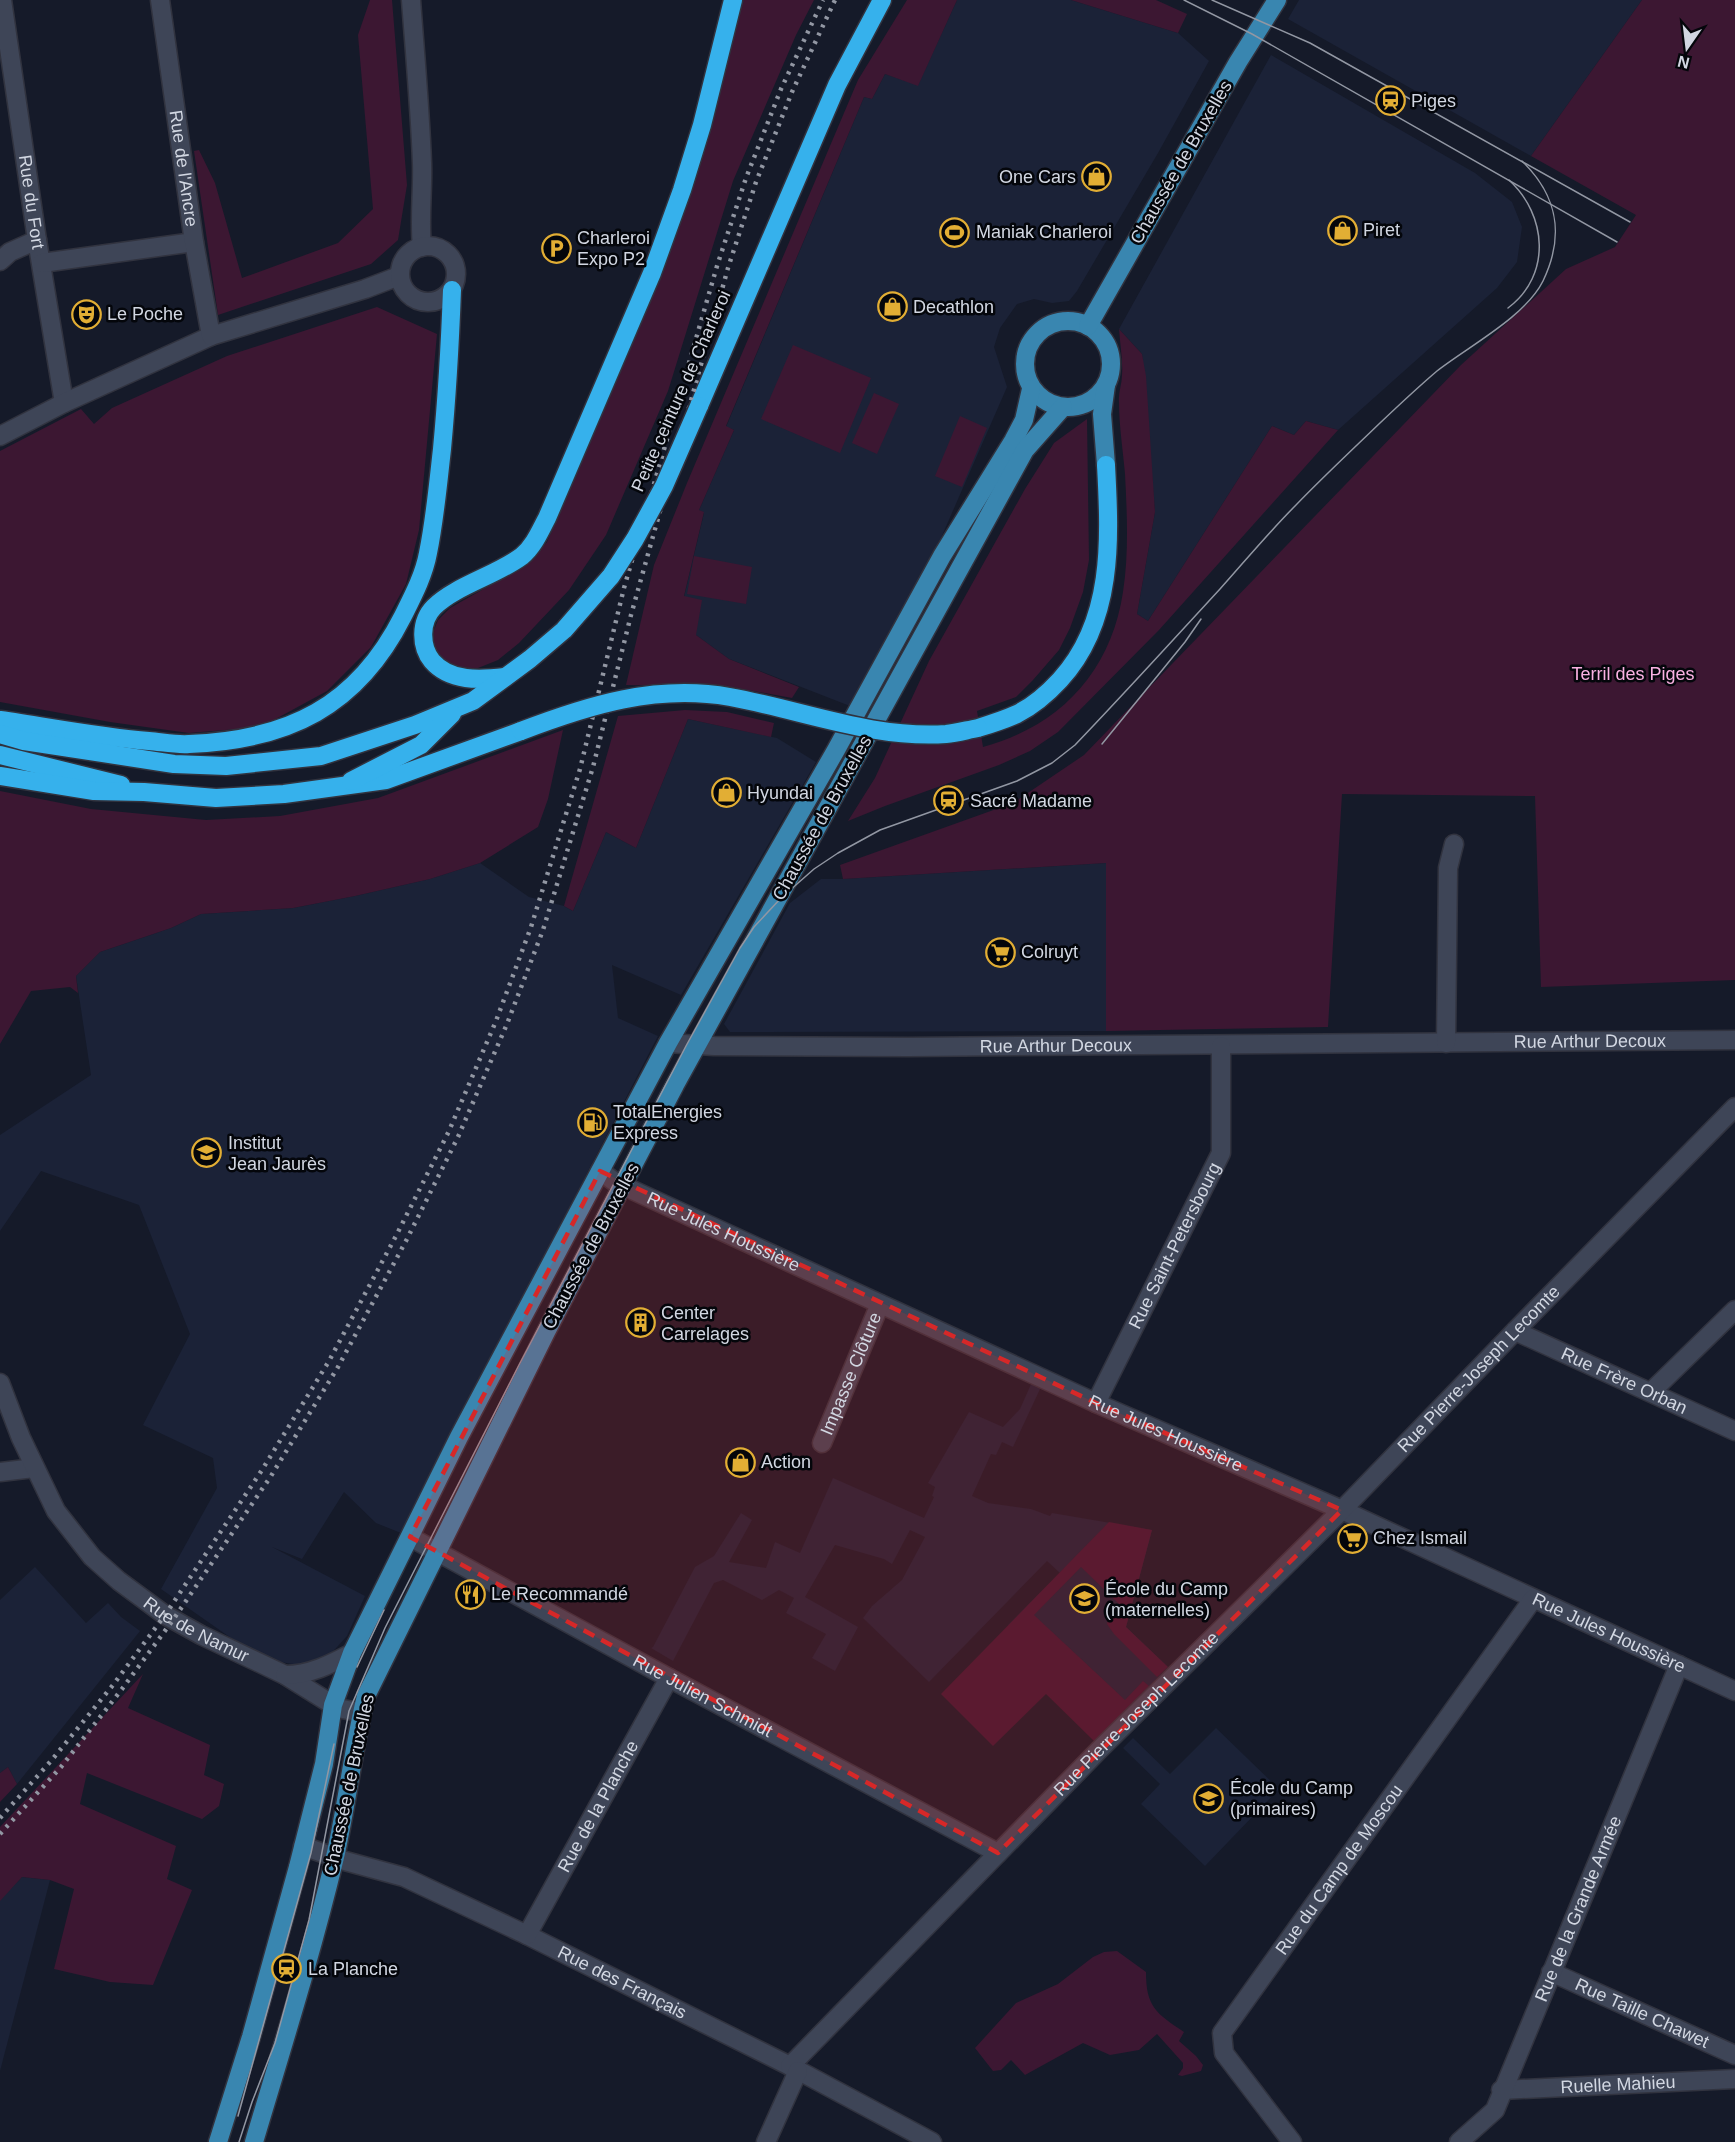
<svg xmlns="http://www.w3.org/2000/svg" width="1735" height="2142" font-family="Helvetica,sans-serif">
<style>
.built{fill:#1b2237}
.green{fill:#3c1732}
.lines{fill:none;stroke-linecap:round;stroke-linejoin:round}
.street-casing{stroke:#31333f;stroke-width:21}
.secondary-casing{stroke:#31333f;stroke-width:21}
.primary-casing{stroke:#31333f;stroke-width:21}
.highway-casing{stroke:#31333f;stroke-width:21}
.street{stroke:#3e4557;stroke-width:18}
.secondary{stroke:#3e4557;stroke-width:18}
.primary{stroke:#3986b0;stroke-width:18}
.highway{stroke:#36b1ec;stroke-width:18}
.tram{stroke:#9297a3;stroke-width:1.5}
.rail{stroke:#9297a3;stroke-width:4.5;stroke-dasharray:3 6;stroke-linecap:butt}
.highway-bridge-casing{stroke:#31333f;stroke-width:21;stroke-linecap:butt}
.highway-bridge{stroke:#36b1ec;stroke-width:18}
.marked{fill:#d62828;fill-opacity:0.2;stroke:#d62828;stroke-width:4.5;stroke-dasharray:12 8;stroke-linejoin:round}
.labels{text-anchor:middle;stroke-width:5;stroke-linejoin:round;paint-order:stroke}
.poi-label{font-size:18px;fill:#d2d7e2;stroke:#04060b;text-anchor:start}
.street-label{font-size:18px;fill:#d2d7e2;stroke:#04060b}
.park-label{font-size:18px;fill:#fab1e2;stroke:#04060b}
</style>
<rect width="100%" height="100%" fill="#151a29"/>
<!-- built -->
<g class="built">
<polygon points="957,0 1071,0 1178,33 1209,61 1158,153 1077,291 1069,301 1052,303 1034,299 1017,304 1000,328 994,347 1007,387 941,538 850,706 729,659 696,635 684,597 704,513 699,510 734,430 726,427 864,97 872,99 885,74 918,85"/>
<polygon points="1299,0 1642,0 1531,156 1288,19"/>
<polygon points="1271,55 1475,173 1512,202 1522,227 1517,262 1497,288 1338,430 1306,421 1294,435 1272,426 1148,621 1137,614 1155,512 1142,354 1119,329"/>
<polygon points="688,719 777,738 816,762 681,995 612,965 618,1018 658,1036 401,1533 376,1523 344,1492 302,1559 272,1547 365,1596 347,1636 318,1668 261,1659 161,1589 217,1488 213,1458 143,1425 190,1334 139,1205 41,1171 0,1231 0,1135 91,1075 76,976 100,952 171,928 201,914 293,908 355,896 430,879 480,863 529,897 564,906 573,911 606,832 636,848"/>
<polygon points="1106,863 1106,1031 730,1032 724,1024 790,903 821,879 843,879"/>
<polygon points="1032,1382 1041,1387 1013,1447 1002,1442 996,1455 991,1454 972,1496 988,1503 1031,1509 1050,1516 1052,1513 1152,1530 1126,1627 1168,1667 1111,1725 1008,1625 1060,1573 1047,1561 929,1682 863,1618 872,1606 902,1580 925,1537 910,1530 892,1564 884,1559 835,1545 805,1597 858,1627 835,1671 812,1658 826,1634 786,1613 794,1598 779,1590 762,1600 723,1580 714,1583 673,1661 651,1648 653,1647 695,1567 714,1556 741,1513 752,1520 729,1562 766,1568 775,1542 800,1553 833,1478 924,1518 934,1497 932,1496 935,1487 928,1483 969,1412 1003,1427 1020,1409"/>
<polygon points="35,1567 86,1623 108,1603 121,1617 140,1631 17,1784 8,1767 0,1773 0,1600"/>
<polygon points="1216,1728 1279,1789 1205,1866 1141,1804 1160,1784 1123,1748 1133,1738 1170,1774"/>
<polygon points="22,1877 50,1880 0,2071 0,1900"/>
</g>
<!-- green -->
<g class="green">
<polygon points="370,0 392,0 407,185 398,240 371,264 218,315 194,151 199,150 215,183 242,278 338,243 373,209 358,35"/>
<polygon points="741,0 814,0 796,35 733,181 668,391 606,535 569,590 519,643 498,660 478,668 457,669 443,661 435,650 432,635 438,620 450,608 526,565 547,542 673,241 716,108"/>
<polygon points="907,0 957,0 918,86 885,74 872,99 864,97 726,426 734,430 699,510 704,512 684,596 702,600 696,635 729,659 799,687 792,698 731,687 626,685 654,565 687,483 858,80"/>
<polygon points="1071,0 1156,0 1187,14 1178,33"/>
<polygon points="1642,0 1735,0 1735,980 1541,987 1535,796 1342,794 1328,1027 1106,1031 1106,863 843,879 840,865 1013,803 1084,755 1461,365 1566,269 1615,247 1636,215 1531,156"/>
<polygon points="377,307 437,334 419,530 406,584 371,647 327,691 261,727 189,733 110,722 0,702 0,451 81,409 94,424 112,408 227,356"/>
<path d="M1119,329L1142,354L1146,376L1155,512L1137,614L1148,621L1272,426L1294,435L1306,421L1338,430L1159,630L1058,732L1030,751L999,765L885,806L848,821L875,778L929,661L1025,489L1054,443L1087,419L1089,560L1083,592L1070,628L1059,650L1033,680L1016,697L977,711L983,747C1060,726 1111,672 1123,592C1129,553 1127,513 1125,474C1123,450 1119,426 1119,402C1118,393 1122,384 1122,375C1123,360 1120,344 1119,329Z"/>
<polygon points="793,345 871,378 840,453 761,419"/>
<polygon points="874,393 899,404 877,454 852,443"/>
<polygon points="960,416 987,428 962,487 935,476"/>
<polygon points="694,556 752,567 746,604 687,594"/>
<polygon points="685,710 727,712 774,723 771,737 688,719 636,848 606,832 573,911 564,906 618,716"/>
<polygon points="563,730 548,799 538,827 480,863 430,879 355,896 293,908 201,914 171,928 100,952 76,976 78,993 70,987 31,991 0,1044 0,791 91,809 206,820 280,816 378,798"/>
<polygon points="1109,1522 1152,1530 1126,1627 1168,1667 1157,1677 1114,1634 1107,1624 1109,1617 1120,1605 1081,1567 1034,1615 1125,1700 1143,1681 1149,1686 1094,1741 1046,1694 993,1746 941,1694"/>
<polygon points="143,1674 128,1708 210,1745 204,1775 224,1784 219,1806 202,1819 87,1773 80,1804 176,1846 167,1879 192,1890 153,1985 110,1982 54,1969 74,1889 50,1880 22,1877 0,1901 0,1827"/>
<polygon points="8,1767 17,1784 0,1802 0,1773"/>
<path d="M1117,1951L1146,1972C1146,2007 1156,2013 1184,2032L1179,2041L1196,2056L1203,2065L1201,2071L1182,2076L1178,2075L1183,2068V2063L1157,2034L1139,2050L1110,2055L1083,2043L1025,2075L1011,2060L1001,2070L993,2071L975,2048L1016,2003L1058,1984L1093,1957L1104,1952Z"/>
</g>
<g class="lines">
<defs>
<g id="street">
<path id="s1" d="M2,0L37,240L64,403"/>
<polyline points="0,261 10,252 37,240"/>
<polyline points="42,263 194,242"/>
<polyline points="0,436 64,403 211,336"/>
<path id="s2" d="M668,1043L714,1046L908,1047L1735,1040"/>
<polyline points="1446,1043 1448,868 1454,844"/>
<path id="s3" d="M600,1171L615,1182L1096,1403L1342,1510L1735,1691"/>
<path id="s4" d="M1515,1331L1735,1431"/>
<polyline points="1651,1392 1735,1310"/>
<path id="s5" d="M1096,1403L1221,1153V1046"/>
<path id="s6" d="M822,1443L880,1304"/>
<polyline points="0,1472 34,1468"/>
<path id="s7" d="M410,1537L669,1678L998,1853"/>
<path id="s8" d="M303,1846L345,1861L404,1877L527,1935L790,2066L932,2142"/>
<path id="s9" d="M527,1935L669,1678"/>
<path id="s10" d="M1551,1972L1735,2055"/>
<path id="s11" d="M790,2066L1099,1750L1342,1510L1515,1331L1735,1107"/>
<path id="s12" d="M1501,2090L1735,2079"/>
<polyline points="766,2142 798,2071"/>
<path id="s13" d="M1292,2142L1224,2053L1222,2033L1533,1599"/>
<path id="s14" d="M1459,2142L1495,2110L1679,1665"/>
</g>
<g id="secondary">
<path id="s15" d="M160,0L194,242L211,336L365,289L399,276"/>
<path d="M411,0C415,54 420,108 422,163C423,191 419,219 422,247"/>
<circle cx="428" cy="274" r="28"/>
<path id="s16" d="M0,1383L21,1438L56,1511L92,1557L119,1581L165,1615L201,1635L285,1675L338,1708L362,1713"/>
<path d="M285,1675C310,1675 331,1664 352,1653"/>
</g>
<g id="primary">
<circle cx="1068" cy="364" r="43"/>
<polyline points="1088,326 1238,62 1277,0"/>
<polyline points="1106,465 1102,414 1106,385"/>
<polyline points="218,2142 251,2037 298,1867 324,1764 333,1705 352,1653 459,1437 668,1043 836,750 942,556 1013,441 1024,420 1031,389"/>
<path d="M254,2142C282,2048 312,1953 335,1857C347,1804 353,1749 366,1696L546,1332L675,1085L1025,450L1063,407"/>
</g>
<g id="highway">
<polyline points="699,406 837,85 882,0"/>
<path d="M505,677C480,680 450,682 432,661C420,646 420,621 434,607C455,586 497,575 522,556C534,546 540,531 547,518L652,273L682,190L702,125L733,0"/>
<path d="M0,720C49,727 99,737 149,741C162,742 176,745 189,744C288,740 357,707 403,616C413,596 424,575 428,553C435,519 438,484 442,449C447,396 450,344 452,290"/>
<path d="M978,728C991,724 1004,720 1017,714C1033,706 1048,693 1060,680C1114,621 1110,540 1106,465"/>
<polyline points="0,734 24,741 174,764 226,766 321,756 415,725 473,701 530,659 564,630 611,576"/>
<polyline points="0,755 121,785"/>
<polyline points="0,776 94,791 144,792 216,798 284,794 386,780 521,731"/>
<polyline points="351,781 421,745 452,714"/>
</g>
</defs>
<!-- street casing -->
<use href="#street" class="street-casing"/>
<!-- secondary casing -->
<use href="#secondary" class="secondary-casing"/>
<!-- primary casing -->
<use href="#primary" class="primary-casing"/>
<!-- highway casing -->
<use href="#highway" class="highway-casing"/>
<!-- street -->
<use href="#street" class="street"/>
<!-- secondary -->
<use href="#secondary" class="secondary"/>
<!-- primary -->
<use href="#primary" class="primary"/>
<!-- highway -->
<use href="#highway" class="highway"/>
<!-- tram -->
<g class="tram">
<polyline points="1184,0 1252,34 1617,242"/>
<polyline points="1212,0 1310,43 1630,222"/>
<path d="M1508,308C1552,275 1547,215 1509,180"/>
<polyline points="1102,744 1185,642 1201,619"/>
<polyline points="357,1667 384,1610"/>
<polyline points="238,2116 311,1853 334,1744"/>
<path d="M239,2142L252,2102L275,2043L309,1920L349,1711L385,1628L519,1365L686,1046L740,948L754,927L781,898L814,869L838,853L880,830L1017,781L1052,763L1075,745C1124,694 1172,641 1220,589C1245,561 1269,532 1296,505C1323,477 1352,450 1380,423C1399,405 1417,388 1437,371C1469,346 1525,317 1543,281C1565,235 1558,196 1522,161"/>
</g>
<!-- rail -->
<g class="rail">
<polyline points="0,1818 51,1761 113,1685 165,1615 262,1470 329,1361 397,1234 449,1131 496,1021 531,927 580,769 624,588 717,266 746,178 781,89 823,0"/>
<polyline points="0,1834 61,1767 122,1689 173,1620 271,1476 338,1367 407,1239 458,1137 507,1024 543,930 593,767 631,615 728,268 756,182 792,92 835,0"/>
</g>
<defs>
<g id="highway-bridge">
<polyline points="611,576 635,539 664,486 699,406"/>
<path d="M521,731C589,705 656,684 730,697C802,710 873,739 946,734C957,733 967,730 978,728"/>
</g>
</defs>
<!-- highway-bridge casing -->
<use href="#highway-bridge" class="highway-bridge-casing"/>
<!-- highway-bridge -->
<use href="#highway-bridge" class="highway-bridge"/>
</g>
<!-- marked area -->
<path class="marked" d="M600,1171L1096,1403L1342,1510L998,1853L410,1537Z"/>
<!-- icons -->
<defs>
<symbol id="station-ring" viewBox="-11 -11 22 22"><circle r="9.5" fill="#04060b" stroke="#e2ae34" stroke-width="1.5"/><path d="M-3-6H3Q5-6 5-4V2Q5 4 3 4L4.5 6H3L1.5 4h-3L-3 6H-4.5L-3 4Q-5 4-5 2V-4Q-5-6-3-6ZM-3.5-4v3h7v-3ZM-3.5 1v1.5H-2V1ZM2 1v1.5H3.5V1Z" fill="#e2ae34"/></symbol>
<symbol id="shop-ring" viewBox="-11 -11 22 22"><circle r="9.5" fill="#04060b" stroke="#e2ae34" stroke-width="1.5"/><path d="M-5-2.5h2.3a2.7 3.5 0 0 1 5.4 0H5L5.5 6h-11ZM-1.5-2.5h3a1.5 2.3 0 0 0-3 0Z" fill="#e2ae34"/></symbol>
<symbol id="stadium-ring" viewBox="-11 -11 22 22"><circle r="9.5" fill="#04060b" stroke="#e2ae34" stroke-width="1.5"/><path d="M0-5a6.5 5 0 1 0 0 10a6.5 5 0 1 0 0-10ZM-3.5-1.8h7v3.6h-7Z" fill="#e2ae34"/></symbol>
<symbol id="parking-ring" viewBox="-11 -11 22 22"><circle r="9.5" fill="#04060b" stroke="#e2ae34" stroke-width="1.5"/><path d="M-3.5-5.5H1a3.5 3.5 0 0 1 0 7H-1V5.5H-3.5ZM-1-3.4V-.6H.8a1.4 1.4 0 0 0 0-2.8Z" fill="#e2ae34"/></symbol>
<symbol id="theatre-ring" viewBox="-11 -11 22 22"><circle r="9.5" fill="#04060b" stroke="#e2ae34" stroke-width="1.5"/><path d="M-5-5.5Q0-4 5-5.5V0Q5 5 0 6Q-5 5-5 0ZM-3.3-2.5H-1v1.5H-3.3ZM1-2.5H3.3v1.5H1ZM-2.8 1Q0 5.5 2.8 1Z" fill="#e2ae34"/></symbol>
<symbol id="supermarket-ring" viewBox="-11 -11 22 22"><circle r="9.5" fill="#04060b" stroke="#e2ae34" stroke-width="1.5"/><path d="M-6-5.5h2.5l.6 2H6L4.5 2H-2.5L-4.4-4H-6ZM-1.5 3.2a1.3 1.3 0 1 0 .1 0ZM3 3.2a1.3 1.3 0 1 0 .1 0Z" fill="#e2ae34"/></symbol>
<symbol id="fuel-ring" viewBox="-11 -11 22 22"><circle r="9.5" fill="#04060b" stroke="#e2ae34" stroke-width="1.5"/><path d="M-5.5-6h7V0h2V4h1.3V-2.5L3-4.5l.8-.8L6-3V5H2.5V1h-1V6h-7ZM-4.2-4.7v3.2H.2V-4.7Z" fill="#e2ae34"/></symbol>
<symbol id="school-ring" viewBox="-11 -11 22 22"><circle r="9.5" fill="#04060b" stroke="#e2ae34" stroke-width="1.5"/><path d="M0-5L7-2L0 1L-7-2ZM-4 1L0 2.5L4 1V4Q0 6-4 4Z" fill="#e2ae34"/></symbol>
<symbol id="building-ring" viewBox="-11 -11 22 22"><circle r="9.5" fill="#04060b" stroke="#e2ae34" stroke-width="1.5"/><path d="M-4-6H4V6H1V3H-1V6H-4ZM-2.5-4.3h1.7v1.8h-1.7ZM.8-4.3h1.7v1.8H.8ZM-2.5-1h1.7V.8h-1.7ZM.8-1h1.7V.8H.8Z" fill="#e2ae34"/></symbol>
<symbol id="restaurant-ring" viewBox="-11 -11 22 22"><circle r="9.5" fill="#04060b" stroke="#e2ae34" stroke-width="1.5"/><path d="M-5-6h1v4h1v-4h1v4h1v-4h1v5L-1.5 .5V6h-2V.5L-5-1ZM5-6V6H3V1.5H1.5Q1.5-4 5-6Z" fill="#e2ae34"/></symbol>
</defs>
<g fill-rule="evenodd">
<use href="#station-ring" x="1374" y="84" width="33" height="33"/>
<use href="#shop-ring" x="1080" y="160" width="33" height="33"/>
<use href="#shop-ring" x="1326" y="214" width="33" height="33"/>
<use href="#stadium-ring" x="938" y="216" width="33" height="33"/>
<use href="#parking-ring" x="540" y="232" width="33" height="33"/>
<use href="#shop-ring" x="876" y="290" width="33" height="33"/>
<use href="#theatre-ring" x="70" y="298" width="33" height="33"/>
<use href="#shop-ring" x="710" y="776" width="33" height="33"/>
<use href="#station-ring" x="932" y="784" width="33" height="33"/>
<use href="#supermarket-ring" x="984" y="936" width="33" height="33"/>
<use href="#fuel-ring" x="576" y="1106" width="33" height="33"/>
<use href="#school-ring" x="190" y="1136" width="33" height="33"/>
<use href="#building-ring" x="624" y="1306" width="33" height="33"/>
<use href="#shop-ring" x="724" y="1446" width="33" height="33"/>
<use href="#supermarket-ring" x="1336" y="1522" width="33" height="33"/>
<use href="#restaurant-ring" x="454" y="1578" width="33" height="33"/>
<use href="#school-ring" x="1068" y="1582" width="33" height="33"/>
<use href="#school-ring" x="1192" y="1782" width="33" height="33"/>
<use href="#station-ring" x="270" y="1952" width="33" height="33"/>
</g>
<g class="labels">
<!-- poi labels -->
<g class="poi-label">
<text x="1411" y="107">Piges</text>
<text x="1076" y="183" text-anchor="end">One Cars</text>
<text x="1363" y="236">Piret</text>
<text x="976" y="238">Maniak Charleroi</text>
<text x="577" y="244">Charleroi<tspan x="577" dy="21">Expo P2</tspan></text>
<text x="913" y="313">Decathlon</text>
<text x="107" y="320">Le Poche</text>
<text x="747" y="799">Hyundai</text>
<text x="970" y="807">Sacré Madame</text>
<text x="1021" y="958">Colruyt</text>
<text x="613" y="1118">TotalEnergies<tspan x="613" dy="21">Express</tspan></text>
<text x="228" y="1149">Institut<tspan x="228" dy="21">Jean Jaurès</tspan></text>
<text x="661" y="1319">Center<tspan x="661" dy="21">Carrelages</tspan></text>
<text x="761" y="1468">Action</text>
<text x="1373" y="1544">Chez Ismail</text>
<text x="1105" y="1595">École du Camp<tspan x="1105" dy="21">(maternelles)</tspan></text>
<text x="491" y="1600">Le Recommandé</text>
<text x="1230" y="1794">École du Camp<tspan x="1230" dy="21">(primaires)</tspan></text>
<text x="308" y="1975">La Planche</text>
</g>
<!-- street labels -->
<g class="street-label">
<text transform="translate(1181 162) rotate(-60)" y="6">Chaussée de Bruxelles</text>
<text dy="6" stroke="none"><textPath href="#s15" startOffset="170">Rue de l'Ancre</textPath></text>
<text dy="6" stroke="none"><textPath href="#s1" startOffset="204">Rue du Fort</textPath></text>
<text transform="translate(681 391) rotate(-66)" y="6">Petite ceinture de Charleroi</text>
<text transform="translate(822 818) rotate(-61)" y="6">Chaussée de Bruxelles</text>
<text dy="6" stroke="none"><textPath href="#s2" startOffset="922">Rue Arthur Decoux</textPath></text>
<text dy="6" stroke="none"><textPath href="#s2" startOffset="388">Rue Arthur Decoux</textPath></text>
<text dy="6" stroke="none"><textPath href="#s3" startOffset="138">Rue Jules Houssière</textPath></text>
<text transform="translate(591 1246) rotate(-62)" y="6">Chaussée de Bruxelles</text>
<text dy="6" stroke="none"><textPath href="#s5" startOffset="176">Rue Saint-Petersbourg</textPath></text>
<text dy="6" stroke="none"><textPath href="#s11" startOffset="980">Rue Pierre-Joseph Lecomte</textPath></text>
<text dy="6" stroke="none"><textPath href="#s6" startOffset="75">Impasse Clôture</textPath></text>
<text dy="6" stroke="none"><textPath href="#s4" startOffset="120">Rue Frère Orban</textPath></text>
<text dy="6" stroke="none"><textPath href="#s3" startOffset="624">Rue Jules Houssière</textPath></text>
<text dy="6" stroke="none"><textPath href="#s16" startOffset="326">Rue de Namur</textPath></text>
<text dy="6" stroke="none"><textPath href="#s3" startOffset="1110">Rue Jules Houssière</textPath></text>
<text dy="6" stroke="none"><textPath href="#s7" startOffset="333">Rue Julien Schmidt</textPath></text>
<text dy="6" stroke="none"><textPath href="#s11" startOffset="494">Rue Pierre-Joseph Lecomte</textPath></text>
<text transform="translate(349 1785) rotate(-78)" y="6">Chaussée de Bruxelles</text>
<text dy="6" stroke="none"><textPath href="#s9" startOffset="147">Rue de la Planche</textPath></text>
<text dy="6" stroke="none"><textPath href="#s13" startOffset="333">Rue du Camp de Moscou</textPath></text>
<text dy="6" stroke="none"><textPath href="#s14" startOffset="266">Rue de la Grande Armée</textPath></text>
<text dy="6" stroke="none"><textPath href="#s8" startOffset="348">Rue des Français</textPath></text>
<text dy="6" stroke="none"><textPath href="#s10" startOffset="100">Rue Taille Chawet</textPath></text>
<text dy="6" stroke="none"><textPath href="#s12" startOffset="117">Ruelle Mahieu</textPath></text>
</g>
<!-- park labels -->
<g class="park-label">
<text x="1633" y="680">Terril des Piges</text>
</g>
</g>
<!-- north arrow -->
<g transform="translate(1687 48) rotate(194)" stroke="#04060b" stroke-width="4.5" paint-order="stroke">
<path d="M0-4.5L10 22L0 15L-10 22Z" fill="#d2d7e2"/>
<text y="-9" font-size="16" font-weight="bold" text-anchor="middle" fill="#d2d7e2">N</text>
</g>
</svg>
